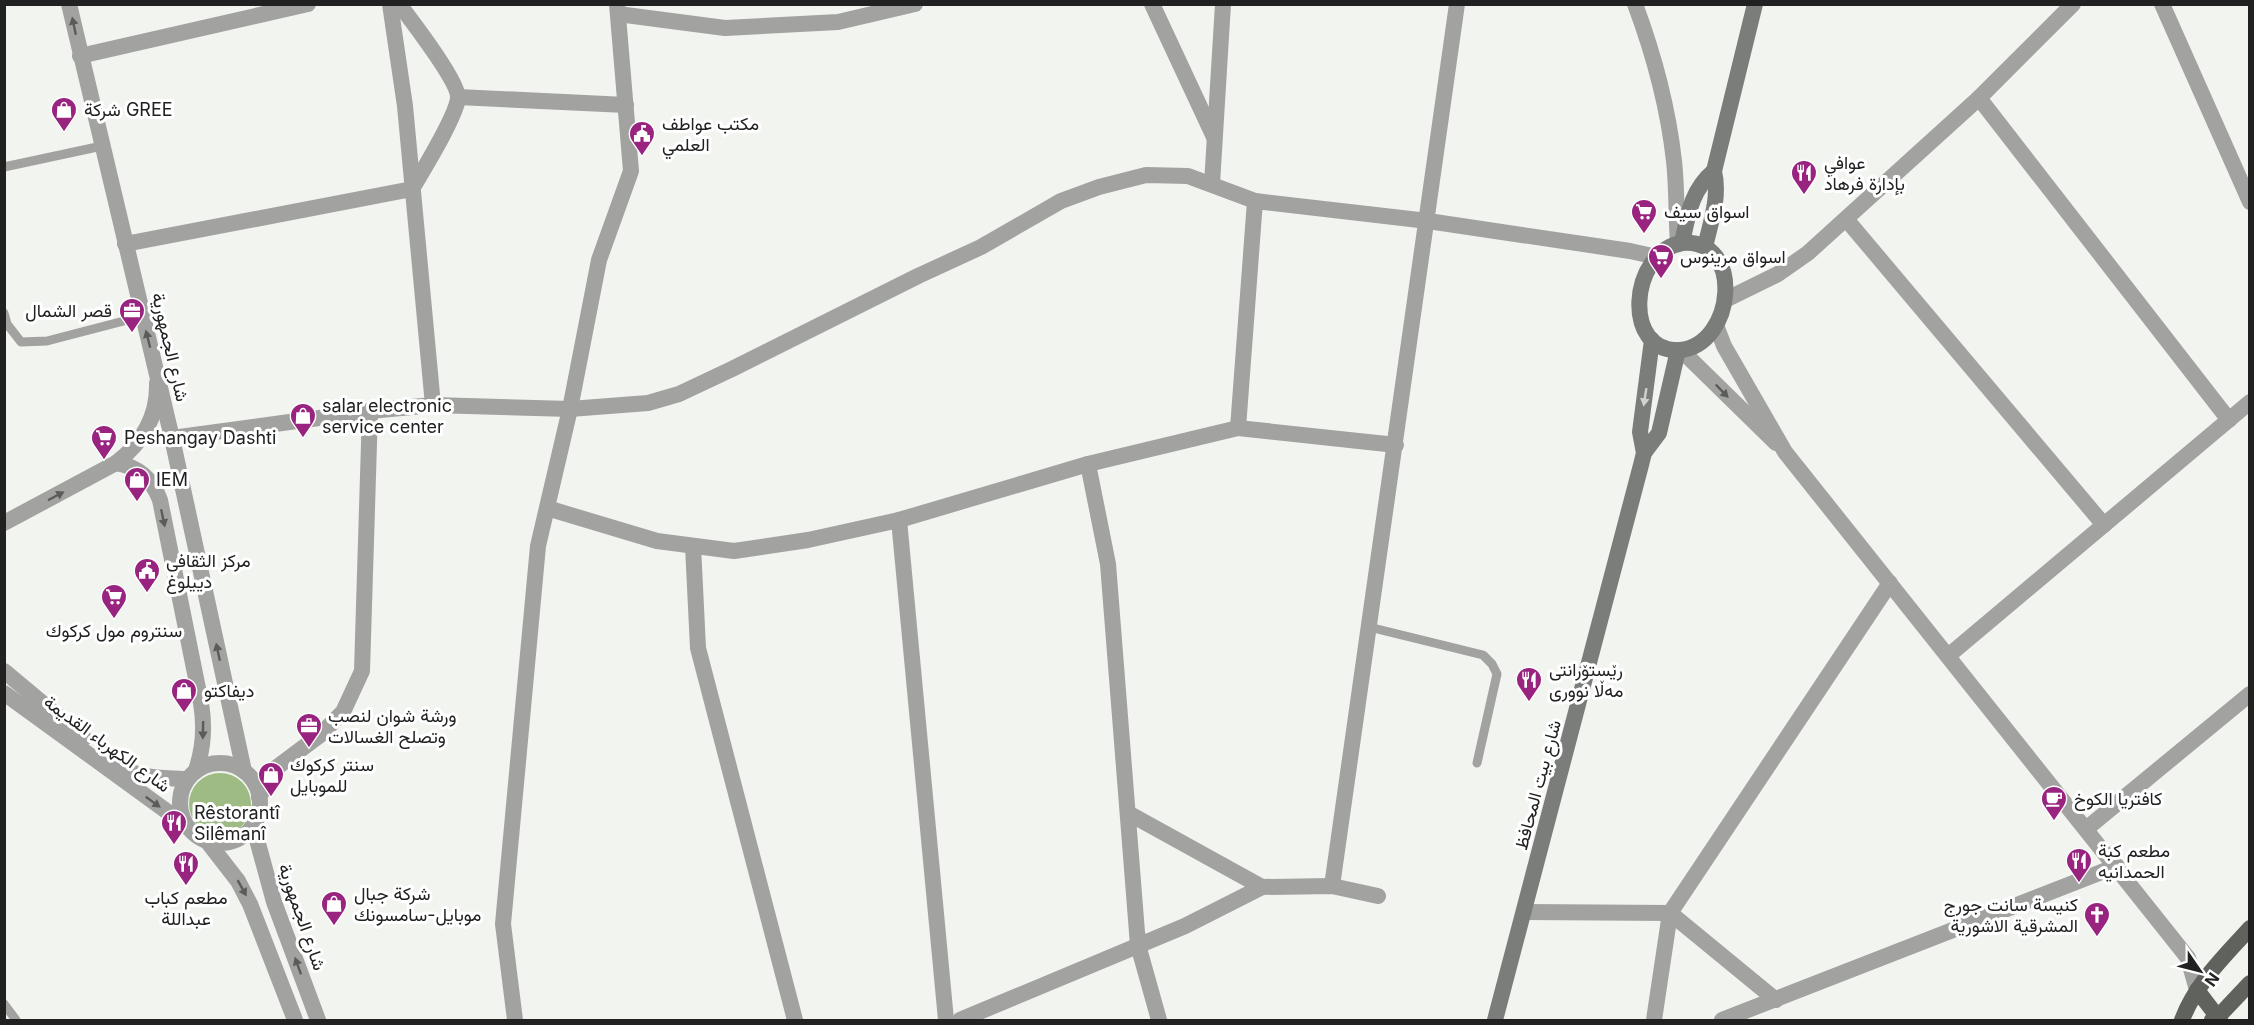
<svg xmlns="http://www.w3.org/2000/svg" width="2254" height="1025" font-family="Inter,Vazirmatn,sans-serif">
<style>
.water{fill:#9fbb84}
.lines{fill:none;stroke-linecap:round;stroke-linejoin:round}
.service{stroke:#a2a3a1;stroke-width:9}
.minor{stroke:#a2a3a1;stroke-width:16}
.tertiary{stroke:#a2a3a1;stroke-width:16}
.secondary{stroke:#7b7d7a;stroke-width:16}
.primary{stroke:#60625e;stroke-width:16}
.oneway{fill:#5a5c5a}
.oneway2{fill:#d1d2d0}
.labels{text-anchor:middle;stroke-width:6;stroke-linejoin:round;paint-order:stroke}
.poi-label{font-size:18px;fill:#202120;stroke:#fff;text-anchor:start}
.street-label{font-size:18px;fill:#202120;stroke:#fff}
</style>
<rect width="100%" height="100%" fill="#f2f4f0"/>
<!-- water -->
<circle class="water" cx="220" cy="804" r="31"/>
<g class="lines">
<!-- service -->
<g class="service">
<polyline points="4,167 102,146"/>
<polyline points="4,313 7,324 21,342 47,341 143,316"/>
<polyline points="1369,627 1483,655 1492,664 1497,674 1477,763"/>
<polyline points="4,1004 16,1020"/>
</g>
<!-- minor -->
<g class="minor">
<polyline points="390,4 405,106 433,405"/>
<polyline points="1152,4 1214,137"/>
<path d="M1635,4C1654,55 1668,107 1674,161C1677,188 1676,216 1678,244"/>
<polyline points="2162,4 2250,202"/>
<polyline points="618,14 725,28 838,22 915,4"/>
<polyline points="80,56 308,4"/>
<polyline points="458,97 626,105"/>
<polyline points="1979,98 2229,420"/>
<polyline points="1212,184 1223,4"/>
<polyline points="1846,219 2104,525"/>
<path d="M125,244L412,189C423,170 456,117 458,98C459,82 411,20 399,4"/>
<polyline points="1725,300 1778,274 1808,253 1979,98 2073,4"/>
<polyline points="1716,325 1724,346 1785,452 2188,958 2197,990"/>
<polyline points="1681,350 1776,443"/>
<polyline points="1238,428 1255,201 1428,221 1630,251 1657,257"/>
<polyline points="172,438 370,411 433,405 570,409 648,403 679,394 732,369 918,276 981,247 1061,201 1099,187 1146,175 1188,176 1255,201"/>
<polyline points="1088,464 1238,428 1396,445"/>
<polyline points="547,508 657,541 734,551 808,540 899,520 1088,464 1108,564 1138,945 1159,1020"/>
<polyline points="899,520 946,1020"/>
<path d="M4,523L116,463C142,443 158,417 157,383"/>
<polyline points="693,546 698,648 795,1020"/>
<polyline points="1948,656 2250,402"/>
<polyline points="259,797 276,768 320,735 343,712 362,671 370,411"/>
<polyline points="1128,813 1262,887"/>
<polyline points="2086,829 2250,694"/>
<polyline points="1332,886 1457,4"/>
<polyline points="1525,912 1670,913 1776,1000"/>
<polyline points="515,1020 503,924 538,546 570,409 599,260 631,171 617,4"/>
<polyline points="960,1020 1185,926 1262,887 1332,886 1378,896"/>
<polyline points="1654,1020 1670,913 1890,583"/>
<polyline points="1722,1020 2117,866"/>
</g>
<!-- tertiary -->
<g class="tertiary">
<polyline points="69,4 172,438 244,771"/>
<path d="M116,463C139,467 152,479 160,500L201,703C205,727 204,747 196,770"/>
<polyline points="4,671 84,738"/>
<polyline points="4,693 187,826"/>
<circle cx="220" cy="803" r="40"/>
<path d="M116,764C138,779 161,778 187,779"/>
<polyline points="253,825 274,902 318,1020"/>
<polyline points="207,841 238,881 250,904 295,1020"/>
</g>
<!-- secondary -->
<g class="secondary">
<path d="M1682,243C1745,238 1735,345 1680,350C1622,354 1629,252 1682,243Z"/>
<path d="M1682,243C1688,215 1691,190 1714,171"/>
<path d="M1705,247C1711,221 1720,197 1714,171L1755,4"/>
<polyline points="1644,453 1640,432 1652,340"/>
<polyline points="1495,1020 1641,465 1644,453 1659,433 1678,350"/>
</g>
<!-- primary -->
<g class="primary">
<polyline points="2197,990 2220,1020"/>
<path d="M2182,1020C2196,983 2224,957 2250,928"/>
<polyline points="2212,1020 2217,1018 2250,983"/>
</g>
</g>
<!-- one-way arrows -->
<defs><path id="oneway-solid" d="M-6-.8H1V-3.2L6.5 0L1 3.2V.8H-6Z" transform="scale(1.5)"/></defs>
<g class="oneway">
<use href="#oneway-solid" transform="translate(74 26) rotate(-102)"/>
<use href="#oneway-solid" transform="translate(148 339) rotate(-104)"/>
<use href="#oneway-solid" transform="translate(1722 391) rotate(46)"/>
<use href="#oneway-solid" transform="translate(56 496) rotate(-28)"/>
<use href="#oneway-solid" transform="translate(163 518) rotate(78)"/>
<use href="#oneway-solid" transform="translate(218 652) rotate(-102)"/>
<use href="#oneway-solid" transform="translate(203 730) rotate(91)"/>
<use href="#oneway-solid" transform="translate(153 802) rotate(36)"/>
<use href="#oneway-solid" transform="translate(242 888) rotate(61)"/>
<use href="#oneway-solid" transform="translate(298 966) rotate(-110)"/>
</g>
<use class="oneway2" href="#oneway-solid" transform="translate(1645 397) rotate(99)"/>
<!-- icons -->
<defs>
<symbol id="shop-pin" viewBox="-11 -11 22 30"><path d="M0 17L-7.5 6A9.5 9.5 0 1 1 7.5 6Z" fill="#982480" stroke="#fff"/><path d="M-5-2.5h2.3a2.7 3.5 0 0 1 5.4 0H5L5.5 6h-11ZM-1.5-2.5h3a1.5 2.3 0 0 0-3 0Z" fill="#fff"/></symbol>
<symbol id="civic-pin" viewBox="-11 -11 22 30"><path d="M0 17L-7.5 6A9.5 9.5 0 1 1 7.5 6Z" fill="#982480" stroke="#fff"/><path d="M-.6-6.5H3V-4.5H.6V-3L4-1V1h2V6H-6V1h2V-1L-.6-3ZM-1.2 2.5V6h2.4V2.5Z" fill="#fff"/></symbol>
<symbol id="restaurant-pin" viewBox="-11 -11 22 30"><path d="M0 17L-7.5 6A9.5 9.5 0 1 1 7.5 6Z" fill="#982480" stroke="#fff"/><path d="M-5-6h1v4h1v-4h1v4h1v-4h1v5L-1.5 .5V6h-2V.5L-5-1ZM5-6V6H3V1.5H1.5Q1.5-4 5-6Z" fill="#fff"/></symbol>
<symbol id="supermarket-pin" viewBox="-11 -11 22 30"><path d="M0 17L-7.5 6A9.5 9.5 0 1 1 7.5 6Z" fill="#982480" stroke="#fff"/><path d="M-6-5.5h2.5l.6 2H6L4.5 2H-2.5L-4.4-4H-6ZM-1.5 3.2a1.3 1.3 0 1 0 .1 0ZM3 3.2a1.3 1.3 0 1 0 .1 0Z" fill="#fff"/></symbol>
<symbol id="office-pin" viewBox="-11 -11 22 30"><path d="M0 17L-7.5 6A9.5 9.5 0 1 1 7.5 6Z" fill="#982480" stroke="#fff"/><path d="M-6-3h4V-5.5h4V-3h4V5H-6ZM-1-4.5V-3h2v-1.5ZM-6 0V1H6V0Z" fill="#fff"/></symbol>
<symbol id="cafe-pin" viewBox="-11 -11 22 30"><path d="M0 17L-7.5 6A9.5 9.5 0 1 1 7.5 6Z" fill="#982480" stroke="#fff"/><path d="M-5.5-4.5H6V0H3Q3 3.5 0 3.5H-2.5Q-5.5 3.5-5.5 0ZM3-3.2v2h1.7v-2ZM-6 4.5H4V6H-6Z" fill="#fff"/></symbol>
<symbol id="church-pin" viewBox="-11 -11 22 30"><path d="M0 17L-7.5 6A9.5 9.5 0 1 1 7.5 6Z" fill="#982480" stroke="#fff"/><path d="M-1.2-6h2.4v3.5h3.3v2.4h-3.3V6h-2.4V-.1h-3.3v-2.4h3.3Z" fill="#fff"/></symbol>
</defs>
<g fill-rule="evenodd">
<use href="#shop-pin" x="49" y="95" width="30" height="40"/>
<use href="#civic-pin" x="627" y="119" width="30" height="40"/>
<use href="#restaurant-pin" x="1789" y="158" width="30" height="40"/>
<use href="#supermarket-pin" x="1629" y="197" width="30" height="40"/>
<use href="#supermarket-pin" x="1646" y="242" width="30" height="40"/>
<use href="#office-pin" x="117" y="296" width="30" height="40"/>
<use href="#shop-pin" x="288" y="401" width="30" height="40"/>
<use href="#supermarket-pin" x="89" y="423" width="30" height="40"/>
<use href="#shop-pin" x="122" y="465" width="30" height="40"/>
<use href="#civic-pin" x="132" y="556" width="30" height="40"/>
<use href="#supermarket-pin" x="99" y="582" width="30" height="40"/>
<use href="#restaurant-pin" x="1514" y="665" width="30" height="40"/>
<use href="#shop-pin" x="169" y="676" width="30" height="40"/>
<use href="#office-pin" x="294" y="711" width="30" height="40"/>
<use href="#shop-pin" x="256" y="760" width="30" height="40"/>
<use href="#cafe-pin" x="2039" y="784" width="30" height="40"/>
<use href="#restaurant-pin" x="159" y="808" width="30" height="40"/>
<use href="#restaurant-pin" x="2064" y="846" width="30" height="40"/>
<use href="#restaurant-pin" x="171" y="849" width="30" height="40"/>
<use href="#shop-pin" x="319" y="889" width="30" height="40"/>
<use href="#church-pin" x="2082" y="900" width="30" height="40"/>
</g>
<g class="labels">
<!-- poi labels -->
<g class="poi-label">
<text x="84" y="116">شركة GREE</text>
<text x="662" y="130">مكتب عواطف<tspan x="662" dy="21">العلمي</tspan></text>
<text x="1824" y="169">عوافي<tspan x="1824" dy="21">بإدارة فرهاد</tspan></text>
<text x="1664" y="218">اسواق سيف</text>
<text x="1680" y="263">اسواق مرينوس</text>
<text x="112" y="317" text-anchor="end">قصر الشمال</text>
<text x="322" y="412">salar electronic<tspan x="322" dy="21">service center</tspan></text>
<text x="124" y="444">Peshangay Dashti</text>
<text x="156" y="486">IEM</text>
<text x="166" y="567">مركز الثقافي<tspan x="166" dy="21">دييلوغ</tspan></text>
<text x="114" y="637" text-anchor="middle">سنتروم مول كركوك</text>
<text x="1549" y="676">رێستۆرانتی<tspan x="1549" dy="21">مەڵا نووری</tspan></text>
<text x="204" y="697">ديفاكتو</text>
<text x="328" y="722">ورشة شوان لنصب<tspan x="328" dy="21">وتصلح الغسالات</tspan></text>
<text x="290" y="771">سنتر كركوك<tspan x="290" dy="21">للموبايل</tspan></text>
<text x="2074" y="805">كافتريا الكوخ</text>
<text x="194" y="819">Rêstorantî<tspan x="194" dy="21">Silêmanî</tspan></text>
<text x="2098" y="857">مطعم كبة<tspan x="2098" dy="21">الحمدانيه</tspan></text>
<text x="354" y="900">شركة جبال<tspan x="354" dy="21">موبايل-سامسونك</tspan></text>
<text x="186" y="904" text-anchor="middle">مطعم كباب<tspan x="186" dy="21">عبداللة</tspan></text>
<text x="2078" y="911" text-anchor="end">كنيسة سانت جورج<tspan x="2078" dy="21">المشرقية الاشورية</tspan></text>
</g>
<!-- street labels -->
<g class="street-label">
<text transform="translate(170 347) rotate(77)" y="6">شارع الجمهورية</text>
<text transform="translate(107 744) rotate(36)" y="6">شارع الكهرباء القديمة</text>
<text transform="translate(1538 785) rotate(-75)" y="6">شارع بيت المحافظ</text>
<text transform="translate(302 917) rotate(71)" y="6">شارع الجمهورية</text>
</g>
</g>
<!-- border -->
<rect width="2254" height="1025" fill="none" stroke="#202120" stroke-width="12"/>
<!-- north arrow -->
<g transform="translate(2200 971) rotate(125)" stroke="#ffffff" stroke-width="4.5" paint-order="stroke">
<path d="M0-4.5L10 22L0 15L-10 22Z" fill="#202120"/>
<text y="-9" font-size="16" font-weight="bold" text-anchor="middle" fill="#202120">N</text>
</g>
</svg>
